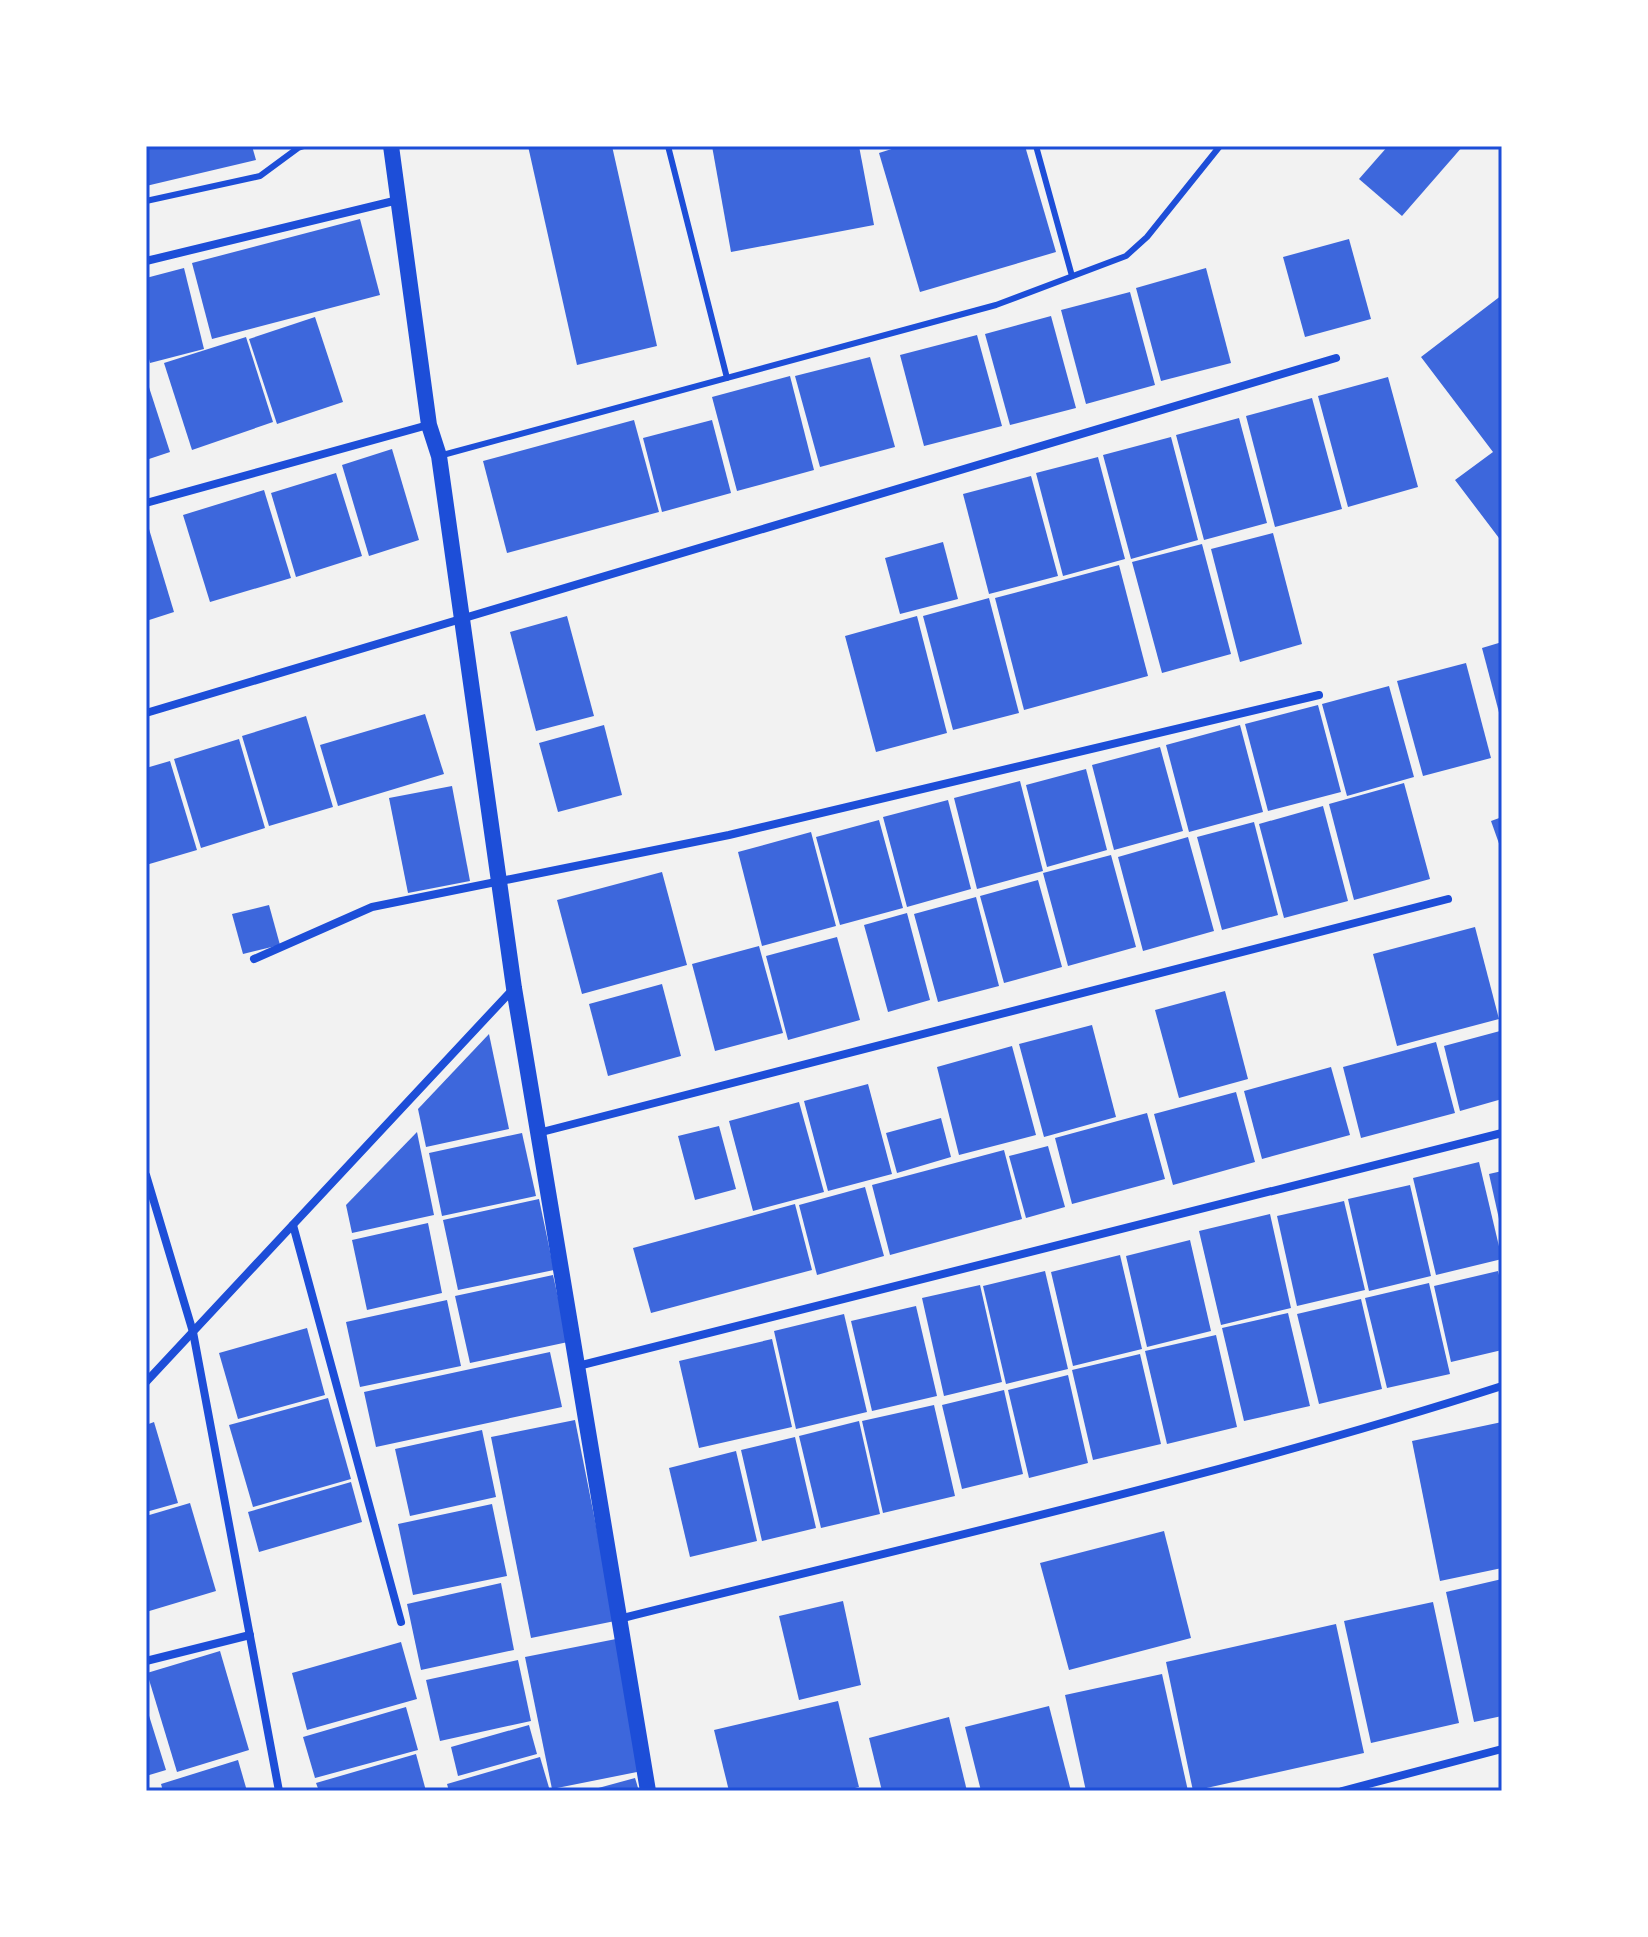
<svg xmlns="http://www.w3.org/2000/svg" width="1648" height="1937" font-family="Manrope,sans-serif">
<rect width="100%" height="100%" fill="#f2f2f2"/>
<!-- building -->
<g fill="#3d67dc">
<path d="M146,146H252L256,160L146,186Z"/>
<path d="M528,146H612L657,346L577,365Z"/>
<path d="M712,146H859L874,225L731,252Z"/>
<path d="M901,146H1025L1056,252L920,292L879,153Z"/>
<path d="M1388,146H1463L1402,216L1359,179Z"/>
<path d="M360,219L380,295L212,339L192,263Z"/>
<path d="M1349,239L1371,319L1305,337L1283,257Z"/>
<path d="M184,268L204,349L150,363L146,347V278Z"/>
<path d="M1206,268L1231,363L1161,381L1136,288Z"/>
<path d="M1130,292L1155,385L1086,404L1061,310Z"/>
<path d="M1502,295V542L1455,480L1493,452L1421,357Z"/>
<path d="M1051,316L1076,408L1010,425L985,334Z"/>
<path d="M315,317L343,402L277,424L249,339Z"/>
<path d="M977,335L1002,426L924,446L900,355Z"/>
<path d="M246,337L273,422L192,450L164,363Z"/>
<path d="M870,357L895,447L820,467L795,376Z"/>
<path d="M790,376L814,470L737,491L712,397Z"/>
<path d="M1388,377L1418,487L1348,507L1318,396Z"/>
<path d="M146,378L170,452L146,460Z"/>
<path d="M1312,398L1342,509L1275,527L1246,416Z"/>
<path d="M1239,418L1267,523L1204,540L1176,435Z"/>
<path d="M634,420L659,512L507,553L483,461Z"/>
<path d="M712,420L731,493L662,512L643,438Z"/>
<path d="M1171,437L1198,540L1131,559L1103,455Z"/>
<path d="M392,449L419,540L369,556L342,465Z"/>
<path d="M1098,457L1125,559L1063,576L1036,473Z"/>
<path d="M336,473L362,556L296,577L271,493Z"/>
<path d="M1031,476L1058,576L989,594L963,494Z"/>
<path d="M264,490L291,578L210,602L183,515Z"/>
<path d="M149,529L174,612L146,621V530Z"/>
<path d="M1273,533L1302,644L1240,662L1211,549Z"/>
<path d="M943,542L958,599L900,614L885,558Z"/>
<path d="M1202,544L1231,654L1162,673L1132,562Z"/>
<path d="M1119,565L1148,676L1024,710L995,598Z"/>
<path d="M989,598L1019,713L953,730L923,616Z"/>
<path d="M567,616L594,716L536,731L510,632Z"/>
<path d="M917,616L947,733L876,752L845,636Z"/>
<path d="M1502,642V720H1501L1482,648Z"/>
<path d="M1466,663L1491,758L1423,776L1397,681Z"/>
<path d="M1389,686L1414,777L1347,796L1322,704Z"/>
<path d="M1318,705L1341,792L1268,811L1245,724Z"/>
<path d="M425,714L444,774L338,806L320,745Z"/>
<path d="M306,716L333,807L269,826L242,736Z"/>
<path d="M604,725L622,795L558,812L539,743Z"/>
<path d="M1240,725L1263,812L1189,832L1166,745Z"/>
<path d="M239,739L265,828L201,848L174,759Z"/>
<path d="M1160,747L1183,831L1114,850L1092,765Z"/>
<path d="M170,761L197,850L146,865V768Z"/>
<path d="M1086,769L1107,850L1047,867L1026,785Z"/>
<path d="M1020,781L1043,871L977,889L954,798Z"/>
<path d="M1404,783L1430,879L1354,900L1329,804Z"/>
<path d="M452,786L470,881L408,893L389,798Z"/>
<path d="M948,800L971,889L907,907L883,817Z"/>
<path d="M1323,806L1348,901L1284,918L1259,824Z"/>
<path d="M1502,817V852L1491,821Z"/>
<path d="M879,820L903,908L840,925L816,837Z"/>
<path d="M1254,822L1278,915L1222,930L1197,837Z"/>
<path d="M811,832L836,926L762,946L738,852Z"/>
<path d="M1188,837L1214,931L1143,951L1118,857Z"/>
<path d="M1111,855L1136,947L1068,966L1043,873Z"/>
<path d="M662,872L687,965L582,994L557,900Z"/>
<path d="M1038,880L1062,967L1004,983L980,896Z"/>
<path d="M976,897L999,986L938,1002L914,914Z"/>
<path d="M269,905L280,945L243,954L232,914Z"/>
<path d="M907,913L930,1000L888,1012L864,925Z"/>
<path d="M1475,927L1499,1019L1397,1046L1373,954Z"/>
<path d="M837,937L860,1020L788,1040L766,956Z"/>
<path d="M759,946L783,1033L715,1051L692,964Z"/>
<path d="M662,984L681,1056L608,1076L589,1004Z"/>
<path d="M1225,991L1248,1079L1179,1098L1155,1010Z"/>
<path d="M1092,1025L1116,1117L1044,1137L1019,1044Z"/>
<path d="M1500,1031L1502,1099L1460,1111L1444,1046Z"/>
<path d="M489,1034L509,1129L426,1147L418,1109Z"/>
<path d="M1436,1042L1455,1113L1361,1138L1343,1067Z"/>
<path d="M1012,1046L1036,1135L959,1155L937,1067Z"/>
<path d="M1331,1067L1350,1135L1262,1159L1244,1091Z"/>
<path d="M868,1084L892,1174L828,1191L804,1101Z"/>
<path d="M1236,1092L1255,1162L1173,1185L1154,1114Z"/>
<path d="M799,1102L824,1192L753,1211L729,1121Z"/>
<path d="M1147,1113L1165,1179L1072,1204L1055,1138Z"/>
<path d="M941,1118L951,1157L897,1173L886,1133Z"/>
<path d="M719,1126L736,1189L695,1200L678,1136Z"/>
<path d="M417,1132L434,1215L352,1233L346,1205Z"/>
<path d="M522,1133L536,1196L442,1216L429,1153Z"/>
<path d="M1048,1146L1065,1207L1026,1218L1009,1156Z"/>
<path d="M1004,1150L1022,1219L890,1255L872,1185Z"/>
<path d="M1479,1162L1502,1259L1436,1275L1413,1178Z"/>
<path d="M1502,1171V1228H1501L1489,1174Z"/>
<path d="M1410,1185L1431,1276L1369,1291L1348,1199Z"/>
<path d="M865,1187L884,1256L817,1275L799,1205Z"/>
<path d="M539,1199L554,1270L458,1290L443,1220Z"/>
<path d="M1344,1201L1365,1290L1297,1306L1277,1216Z"/>
<path d="M795,1204L812,1270L651,1313L633,1248Z"/>
<path d="M1270,1214L1291,1308L1221,1325L1199,1231Z"/>
<path d="M428,1223L442,1293L367,1310L352,1240Z"/>
<path d="M1190,1240L1211,1331L1147,1347L1126,1256Z"/>
<path d="M1120,1255L1142,1349L1073,1366L1051,1272Z"/>
<path d="M1045,1271L1068,1369L1006,1384L983,1286Z"/>
<path d="M1498,1271L1502,1287V1350L1451,1362L1434,1286Z"/>
<path d="M553,1275L568,1342L470,1363L455,1296Z"/>
<path d="M1429,1283L1450,1374L1387,1388L1365,1298Z"/>
<path d="M980,1285L1002,1382L944,1396L922,1298Z"/>
<path d="M1361,1299L1382,1389L1319,1404L1297,1314Z"/>
<path d="M447,1300L461,1366L360,1387L346,1322Z"/>
<path d="M916,1306L937,1396L872,1411L851,1321Z"/>
<path d="M1288,1313L1310,1406L1244,1421L1222,1328Z"/>
<path d="M844,1314L867,1412L796,1429L774,1331Z"/>
<path d="M307,1328L325,1395L238,1419L219,1353Z"/>
<path d="M1216,1335L1237,1427L1167,1444L1145,1351Z"/>
<path d="M772,1339L792,1427L699,1448L679,1361Z"/>
<path d="M550,1352L562,1407L376,1447L364,1392Z"/>
<path d="M1140,1354L1161,1444L1093,1460L1072,1370Z"/>
<path d="M1068,1375L1088,1463L1029,1478L1008,1390Z"/>
<path d="M1004,1390L1023,1474L962,1489L942,1405Z"/>
<path d="M328,1398L351,1479L253,1507L229,1425Z"/>
<path d="M934,1405L955,1496L883,1513L862,1421Z"/>
<path d="M575,1420L615,1621L531,1638L491,1437Z"/>
<path d="M859,1421L880,1514L821,1528L799,1436Z"/>
<path d="M154,1422L178,1503L146,1512V1425Z"/>
<path d="M1502,1422V1568L1440,1581L1412,1441Z"/>
<path d="M482,1430L496,1497L410,1516L395,1449Z"/>
<path d="M795,1437L816,1528L762,1541L741,1450Z"/>
<path d="M736,1451L757,1541L690,1557L669,1468Z"/>
<path d="M351,1482L362,1522L259,1552L248,1512Z"/>
<path d="M190,1503L216,1591L146,1612V1516Z"/>
<path d="M492,1504L507,1576L413,1595L398,1524Z"/>
<path d="M1164,1531L1191,1638L1069,1670L1040,1563Z"/>
<path d="M1502,1579V1716L1474,1722L1446,1592Z"/>
<path d="M501,1583L514,1650L421,1670L407,1604Z"/>
<path d="M843,1601L861,1685L799,1700L779,1616Z"/>
<path d="M1433,1602L1459,1723L1371,1743L1344,1621Z"/>
<path d="M1336,1624L1364,1753L1193,1791L1166,1662Z"/>
<path d="M616,1639L642,1771L552,1789L525,1657Z"/>
<path d="M401,1642L417,1699L307,1730L292,1673Z"/>
<path d="M220,1651L249,1750L177,1772L147,1673Z"/>
<path d="M518,1660L531,1721L440,1741L426,1680Z"/>
<path d="M1162,1674L1188,1791H1086L1065,1695Z"/>
<path d="M838,1701L859,1787L843,1791H729L714,1730Z"/>
<path d="M146,1706L166,1770L146,1776Z"/>
<path d="M1049,1706L1071,1791H981L965,1727Z"/>
<path d="M406,1707L418,1750L315,1778L303,1737Z"/>
<path d="M949,1717L967,1791H882L869,1738Z"/>
<path d="M529,1725L537,1754L458,1776L451,1747Z"/>
<path d="M416,1754L426,1791H319L316,1783Z"/>
<path d="M540,1757L550,1791H449L447,1784Z"/>
<path d="M238,1760L247,1791H163L161,1784Z"/>
<path d="M635,1778L639,1791H591V1790Z"/>
</g>
<g fill="none" stroke-linecap="round" stroke-linejoin="round">
<!-- service -->
<g stroke="#1d4ed8" stroke-width="6">
<path d="M668,146L727,378"/>
<path d="M1036,146L1072,276"/>
<path d="M146,201L260,176L298,148L304,146"/>
<path d="M439,456L996,305L1126,256L1147,237L1220,146"/>
</g>
<!-- minor -->
<g stroke="#1d4ed8" stroke-width="8">
<path d="M146,261L398,200"/>
<path d="M146,503L428,425"/>
<path d="M146,713L1336,358"/>
<path d="M254,959L372,907L729,835L1319,695"/>
<path d="M538,1133L1448,899"/>
<path d="M146,1175L193,1332L279,1791"/>
<path d="M293,1225L401,1622"/>
<path d="M578,1366L1502,1133"/>
<path d="M146,1382L514,988"/>
<path d="M619,1619C914,1545 1212,1479 1502,1386"/>
<path d="M146,1661L250,1635"/>
<path d="M1342,1791L1502,1749"/>
</g>
<!-- secondary -->
<path stroke="#1d4ed8" stroke-width="16" d="M391,146L429,425L439,456L514,988L648,1791"/>
</g>
<!-- border -->
<rect width="1648" height="1937" fill="none" stroke="#ffffff" stroke-width="296"/>
<rect x="148" y="148" width="1352" height="1641" fill="none" stroke="#1d4ed8" stroke-width="3"/>
</svg>
